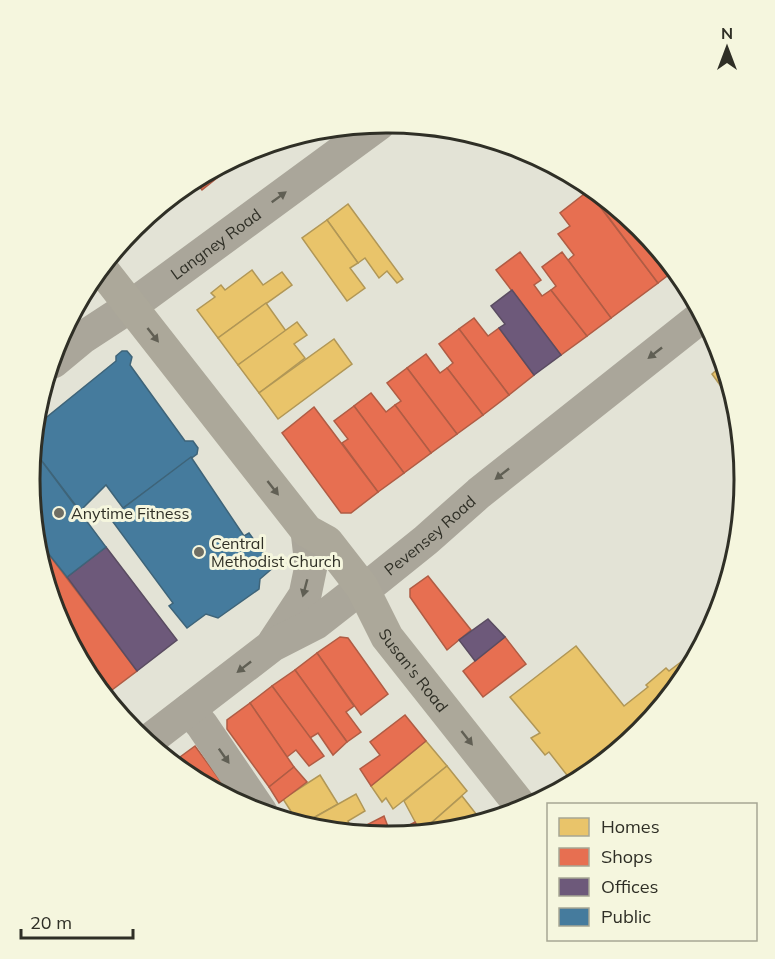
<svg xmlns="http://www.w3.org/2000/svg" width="775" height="959" font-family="Mulish,sans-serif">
<rect width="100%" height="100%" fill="#e3e3d6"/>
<!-- homes -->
<g fill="#e9c46a" stroke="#b19756" stroke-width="1.5">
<path d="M174,201L156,216L128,238L135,226Z"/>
<path d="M348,204L403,279L397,283L387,271L379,278L365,258L358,263L327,220Z"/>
<path d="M327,220L358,263L350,268L365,288L347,301L302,238Z"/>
<path d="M252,270L263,285L282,272L292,285L218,338L197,310L215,297L211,293L221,285L225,290Z"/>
<path d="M266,303L286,331L238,365L218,338Z"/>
<path d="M297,322L307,335L294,344L305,358L259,393L238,365Z"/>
<path d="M334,339L352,364L278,419L259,393Z"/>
<path d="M722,365L728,396L712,374Z"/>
<path d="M576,646L624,706L648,687L646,685L666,668L669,671L694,652L640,733L570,779L549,752L545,755L531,738L540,733L510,697Z"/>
<path d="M426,741L447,766L393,809L386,798L382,802L371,786Z"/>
<path d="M447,766L467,791L430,824L420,831L404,801Z"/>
<path d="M320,775L338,804L308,821L296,819L283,799Z"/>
<path d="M356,794L365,811L348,821L352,829L308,821Z"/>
<path d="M462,796L480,819L431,828L430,824Z"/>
</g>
<!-- shops -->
<g fill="#e76f51" stroke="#b05c44" stroke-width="1.5">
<path d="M220,169L223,173L202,190L198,185Z"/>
<path d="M588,191L658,283L611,318L568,260L574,255L558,234L570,226L560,213Z"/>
<path d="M591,194L641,227L671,273L658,283Z"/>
<path d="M520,252L541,280L534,285L542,296L551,290L587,336L561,355L496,270Z"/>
<path d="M562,252L611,318L587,336L551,290L556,286L542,267Z"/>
<path d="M474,318L488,336L499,328L534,375L509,395L459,329Z"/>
<path d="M459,329L509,395L483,415L447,368L453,363L439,344Z"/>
<path d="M426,354L440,373L447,368L483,415L457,434L407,368Z"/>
<path d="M407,368L457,434L431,453L395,405L401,401L387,383Z"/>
<path d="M371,393L386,412L395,405L431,453L404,473L354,406Z"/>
<path d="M354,406L404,473L378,492L342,443L348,439L334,421Z"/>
<path d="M314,407L378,492L351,513H341L282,433Z"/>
<path d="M44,548L137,671L108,693L57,616Z"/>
<path d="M428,576L471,630L447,650L410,597V589Z"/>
<path d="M340,637L348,638L388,694L361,715L317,653Z"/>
<path d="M505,637L526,664L483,697L463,671Z"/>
<path d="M317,653L354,706L346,712L361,732L347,742L295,670Z"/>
<path d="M295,670L347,742L333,755L318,733L310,738L272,686Z"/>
<path d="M272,686L324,756L309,766L296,750L287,757L250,703Z"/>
<path d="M250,703L294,767L269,787L227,729V720Z"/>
<path d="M405,715L426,741L371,786L360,769L380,755L370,742Z"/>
<path d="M195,746L233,798L176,760Z"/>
<path d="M294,767L307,782L279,803L269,787Z"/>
<path d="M384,816L391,835L387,837L350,830L358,825L359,829Z"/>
<path d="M415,822L420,831L387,837L391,835Z"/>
</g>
<!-- offices -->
<g fill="#6d597a" stroke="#5a4c61" stroke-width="1.5">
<path d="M512,290L561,355L534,375L499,328L505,324L491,306Z"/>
<path d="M106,547L177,640L137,671L67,577Z"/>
<path d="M488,619L505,637L475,661L459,640Z"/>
</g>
<!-- public -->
<g fill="#457b9d" stroke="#3e6479" stroke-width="1.5">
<path d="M122,351H127L132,357L130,365L185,441H193L198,448L197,454L123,508L106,485L80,511L35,452L42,421L116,361V356Z"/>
<path d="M35,452L106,547L67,577L44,548L30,479Z"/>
<path d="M191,457L244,536L249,533L274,567L260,579L259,589L218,618L206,614L187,628L169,606L173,603L110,518Z"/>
</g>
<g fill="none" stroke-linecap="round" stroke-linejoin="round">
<!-- minor -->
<g stroke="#aaa69a" stroke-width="33">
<path d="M53,362L82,338L131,306"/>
<path d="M189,710L202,725L261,812"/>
</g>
<!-- tertiary -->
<g stroke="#aaa69a" stroke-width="33">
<path id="s1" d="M131,306L379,124"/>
<path d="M274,642L305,595L311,566L307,531"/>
<path id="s2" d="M148,741L273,645L316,623L362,587L375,581L426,540L479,493L701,317"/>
</g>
<!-- primary -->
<path stroke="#aca89a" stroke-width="33" id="s3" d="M104,272L307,531L327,542L362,587L387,637L524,810"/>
</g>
<!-- one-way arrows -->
<defs><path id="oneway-solid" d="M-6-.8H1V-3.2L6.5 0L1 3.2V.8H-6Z" transform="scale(1.5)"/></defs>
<g fill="#605f54">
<use href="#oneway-solid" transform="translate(279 197) rotate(-36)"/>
<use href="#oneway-solid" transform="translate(655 353) rotate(142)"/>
<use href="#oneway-solid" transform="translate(502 474) rotate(142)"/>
<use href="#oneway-solid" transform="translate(305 588) rotate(105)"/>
<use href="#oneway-solid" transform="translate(244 667) rotate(142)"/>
<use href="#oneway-solid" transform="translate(224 756) rotate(55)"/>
</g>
<g fill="#615f54">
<use href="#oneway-solid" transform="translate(153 335) rotate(52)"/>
<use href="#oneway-solid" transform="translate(273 488) rotate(52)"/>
<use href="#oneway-solid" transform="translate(467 738) rotate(52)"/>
</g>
<!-- markers -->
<g fill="#6e6e64" stroke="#f5f6de" stroke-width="2">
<circle cx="59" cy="513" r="6"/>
<circle cx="199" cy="552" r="6"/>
</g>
<g text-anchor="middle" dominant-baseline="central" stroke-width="6" stroke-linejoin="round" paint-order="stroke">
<!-- street labels -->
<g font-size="16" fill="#2f2f26" stroke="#f5f6de">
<text stroke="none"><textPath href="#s1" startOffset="105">Langney Road</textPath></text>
<text stroke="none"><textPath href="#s2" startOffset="350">Pevensey Road</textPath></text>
<text stroke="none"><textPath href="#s3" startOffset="507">Susan's Road</textPath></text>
</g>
<!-- poi labels -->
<g font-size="16" fill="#2f2f26" stroke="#f5f6de" text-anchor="start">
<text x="71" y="513">Anytime Fitness</text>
<text x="211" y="543">Central<tspan x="211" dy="18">Methodist Church</tspan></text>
</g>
</g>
<!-- crop -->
<path d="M0 0H775V959H0ZM386 133H388A346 346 0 0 1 734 479V480A346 346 0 0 1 388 826H386A346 346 0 0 1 40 480V479A346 346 0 0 1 386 133Z" fill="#f5f6de" fill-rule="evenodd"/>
<path fill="none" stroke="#2f2f26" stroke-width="3" d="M386 133H388A346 346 0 0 1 734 479V480A346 346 0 0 1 388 826H386A346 346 0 0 1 40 480V479A346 346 0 0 1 386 133Z"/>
<!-- legend -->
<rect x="547" y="803" width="210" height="138" fill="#f5f6de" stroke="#a6a694" stroke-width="1.5"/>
<rect x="559" y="818" width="30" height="18" fill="#e9c46a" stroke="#a6a694" stroke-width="1.5"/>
<text x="601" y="833" font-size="18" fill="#2f2f26">Homes</text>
<rect x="559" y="848" width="30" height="18" fill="#e76f51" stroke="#a6a694" stroke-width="1.5"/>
<text x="601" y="863" font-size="18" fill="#2f2f26">Shops</text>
<rect x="559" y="878" width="30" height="18" fill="#6d597a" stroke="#a6a694" stroke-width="1.5"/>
<text x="601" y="893" font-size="18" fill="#2f2f26">Offices</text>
<rect x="559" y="908" width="30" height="18" fill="#457b9d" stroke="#a6a694" stroke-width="1.5"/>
<text x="601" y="923" font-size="18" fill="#2f2f26">Public</text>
<!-- north arrow -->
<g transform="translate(727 48)" stroke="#f5f6de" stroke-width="4.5" paint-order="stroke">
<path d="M0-4.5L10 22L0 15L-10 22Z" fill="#2f2f26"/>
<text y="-9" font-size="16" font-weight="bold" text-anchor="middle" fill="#2f2f26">N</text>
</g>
<!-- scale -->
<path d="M21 929v9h112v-9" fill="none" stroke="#2f2f26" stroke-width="3"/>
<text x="30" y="929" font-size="18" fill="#2f2f26" stroke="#f5f6de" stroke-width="4.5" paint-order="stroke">20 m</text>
</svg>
